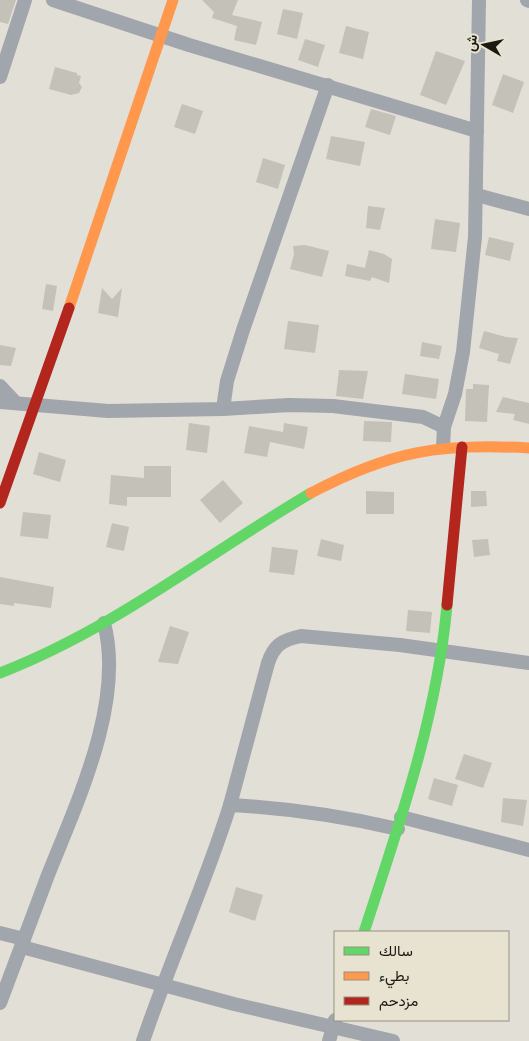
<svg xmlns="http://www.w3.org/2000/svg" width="529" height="1041" font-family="'Roboto Condensed',Vazirmatn,sans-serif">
<rect width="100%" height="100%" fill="#e2dfd6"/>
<!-- building -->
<g fill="#c4c1b9">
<path d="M0,0H16L8,24L0,22Z"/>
<path d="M202,0H238L232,15L262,22L256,45L234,40L237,26L212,18L214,12Z"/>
<path d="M283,9L303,13L297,39L277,34Z"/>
<path d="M346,26L369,32L363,59L339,53Z"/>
<path d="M305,39L325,45L318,67L298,60Z"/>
<path d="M436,51L465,61L446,105L420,95Z"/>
<path d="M55,67L77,73V75L81,76L79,83L82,87L79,93L71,95L49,89Z"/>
<path d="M503,74L524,82L513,113L492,105Z"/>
<path d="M182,104L203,111L195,134L174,127Z"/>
<path d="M371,109L396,116L390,135L365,127Z"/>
<path d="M331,136L365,142L360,166L326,159Z"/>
<path d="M263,158L285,165L278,189L256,182Z"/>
<path d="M368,206L385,208L380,230L366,228Z"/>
<path d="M435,219L460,223L456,252L431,249Z"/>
<path d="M489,237L514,243L510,261L485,255Z"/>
<path d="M305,245L329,251L322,277L290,269L294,254L293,246Z"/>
<path d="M369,250L384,254L392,259L389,283L372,277L370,281L345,276L347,264L365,268Z"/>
<path d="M46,284L57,286L53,311L42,309Z"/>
<path d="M102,288L112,299L122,288L118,317L98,313Z"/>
<path d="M288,321L319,325L315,353L284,349Z"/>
<path d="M484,331L506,337L518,338L510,364L497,361L499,354L479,348Z"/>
<path d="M422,342L442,346L439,359L420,356Z"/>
<path d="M0,345L16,348L11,366L0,365Z"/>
<path d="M339,370L368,371L363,399L336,396Z"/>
<path d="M405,374L439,379L436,399L402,394Z"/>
<path d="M473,384L489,385L487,422L465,421L466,389H473Z"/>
<path d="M503,397L529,403V424L513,420L515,414L496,412Z"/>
<path d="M364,421L392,422L391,442L363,441Z"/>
<path d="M189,423L210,426L207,453L186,450Z"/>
<path d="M284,423L308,427L304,449L270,442L267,457L244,453L249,426L283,432Z"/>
<path d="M39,452L66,460L60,482L33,474Z"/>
<path d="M144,466H171V497H127V506L109,504L111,475L144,478Z"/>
<path d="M223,480L243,503L220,523L200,500Z"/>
<path d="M366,491L394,492V514H366Z"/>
<path d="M471,491H486L487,506L471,507Z"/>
<path d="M23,512L51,515L48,539L20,536Z"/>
<path d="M112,523L129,527L124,551L106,547Z"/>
<path d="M321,539L344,545L341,561L317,556Z"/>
<path d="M488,539L490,555L474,557L472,540Z"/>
<path d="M272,547L298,550L294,575L269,572Z"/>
<path d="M0,577L54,587L51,608L14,603V606L0,604Z"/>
<path d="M408,610L432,612L430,633L406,631Z"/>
<path d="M170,626L189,632L178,664L158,662Z"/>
<path d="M464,754L492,763L483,788L455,779Z"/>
<path d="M434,778L458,785L452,806L428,799Z"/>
<path d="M503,798L527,800L523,826L501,822Z"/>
<path d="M236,887L263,895L255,921L229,912Z"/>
</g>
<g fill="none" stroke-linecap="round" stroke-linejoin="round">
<!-- street -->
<g stroke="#a1a5ac" stroke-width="14">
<path d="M53,0L189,45L477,131"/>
<path d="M527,0L529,1"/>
<path d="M0,77L25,0"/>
<path d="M477,195L529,209"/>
<path d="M0,386L15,402"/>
<path d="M0,402L108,411L223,409L289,405L333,406L423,417L444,427"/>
<path d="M223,409L227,381L243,330L328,85"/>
<path d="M443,447L444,427L455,394L463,352L475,237L479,0"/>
<path d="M230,805L268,663C274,645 282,640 301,636L400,645L529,663"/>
<path d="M401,817L529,850"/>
<path d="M0,933L24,939"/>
<path d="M22,947L234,1004L393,1041"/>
<path d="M0,1003C16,960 32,917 48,875C77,802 125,702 104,623"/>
<path d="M143,1041C170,961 205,885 230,805C287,808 342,816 398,829"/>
<path d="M329,1041L335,1020"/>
</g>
<!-- fast -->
<g stroke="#63d668" stroke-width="11">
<path d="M0,673C114,629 207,554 311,493"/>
<path d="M364,932C399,825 437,717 447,605"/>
</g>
<!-- slow -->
<g stroke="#ff974d" stroke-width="11">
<path d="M69,308L173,0"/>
<path d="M311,493C391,451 439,443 529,448"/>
</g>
<!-- jam -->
<g stroke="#b3261e" stroke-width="11">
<path d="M0,503L69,308"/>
<path d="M447,605L462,447"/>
</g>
</g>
<!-- legend -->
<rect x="334" y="931" width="175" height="90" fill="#e8e2d0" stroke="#969284"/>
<rect x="344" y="947" width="25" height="8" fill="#63d668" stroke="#969284"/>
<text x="379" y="956" font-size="15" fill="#1b1912">سالك</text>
<rect x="344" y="972" width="25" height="8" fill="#ff974d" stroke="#969284"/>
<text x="379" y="981" font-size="15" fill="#1b1912">بطيء</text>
<rect x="344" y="997" width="25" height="8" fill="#b3261e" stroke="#969284"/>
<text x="379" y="1006" font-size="15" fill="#1b1912">مزدحم</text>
<!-- north arrow -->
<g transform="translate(484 45) rotate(279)" stroke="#e8e2d0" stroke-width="4" paint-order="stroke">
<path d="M0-4L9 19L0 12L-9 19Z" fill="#1b1912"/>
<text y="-8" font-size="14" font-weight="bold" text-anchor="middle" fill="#1b1912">ش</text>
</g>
</svg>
